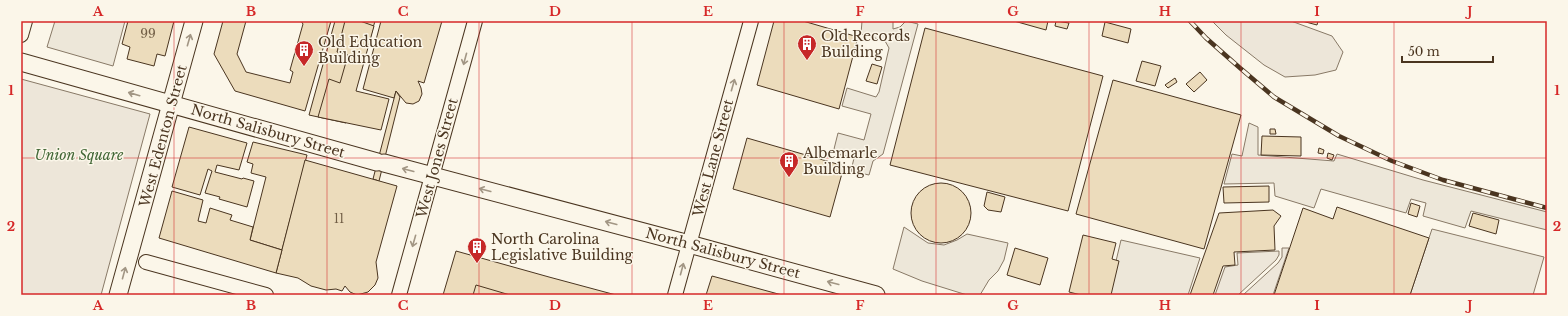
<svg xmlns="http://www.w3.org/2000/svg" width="1568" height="316" font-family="'Libre Baskerville',serif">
<rect width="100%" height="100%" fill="#fbf6e9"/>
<!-- green -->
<g fill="#ede6d9" stroke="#887966">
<path d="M1212,21H1291L1332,36L1343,52L1336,70L1315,75L1285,77L1264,65L1226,35Z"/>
<path d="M21,79L150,114L101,295H21Z"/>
<path d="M1282,248H1289L1273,295H1243L1278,263L1282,257Z"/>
<path d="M1279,251V255L1276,260L1238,295H1215L1225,267L1238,265L1237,253Z"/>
</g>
<!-- parking -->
<g fill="#ede7d9" stroke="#887966">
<path d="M55,21H125L113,66L47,47Z"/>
<path d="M862,21H893V29L900,27L906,21L918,24L883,154L873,161L869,175L851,171L854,158L833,153L838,133L864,140L871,114L842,106L847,88L876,97L879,92L889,48L885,41L861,34Z"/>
<path d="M1249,123L1258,127V155L1334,161L1337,154L1423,180L1547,212V230L1471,211L1465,228L1423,216L1426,203L1411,199L1406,213L1321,189L1314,208L1275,196L1274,183L1224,184L1232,154L1242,156Z"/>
<path d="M904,227L928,243L944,245L957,240L967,234L1008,243L1004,260L998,271L989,280L980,295H967L922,281L893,269Z"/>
<path d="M1432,229L1544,257L1533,295H1410Z"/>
<path d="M1121,240L1200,258L1188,295H1108Z"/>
</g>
<!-- building -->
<g fill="#ecdcbc" stroke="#4a3520">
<path d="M128,21H174L165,56L157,54L154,66L127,59L130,47L122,44Z"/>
<path d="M223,21H246L237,54L246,72L290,83L293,72L290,70L303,24L301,21H331L305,111L235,91L214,54Z"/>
<path d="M335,21H375L346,123L309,115Z"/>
<path d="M345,21H360L374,26L356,91L389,99L381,130L318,117L329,79L340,83L348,55L337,52Z"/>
<path d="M381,21H442L424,83L418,81L421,88L422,94L419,101L413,104L406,103L396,91L394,98L363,89Z"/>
<path d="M774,21H803L858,37L839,109L757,85Z"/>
<path d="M1014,21H1048L1046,30Z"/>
<path d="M1056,21L1069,23L1067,29L1055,26Z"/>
<path d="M1302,21H1318L1317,25Z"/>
<path d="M1105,22L1131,29L1128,43L1102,36Z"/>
<path d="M925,28L1103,76L1068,211L890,165Z"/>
<path d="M1142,61L1161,66L1155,86L1136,81Z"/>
<path d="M872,64L882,67L877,84L866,81Z"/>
<path d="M1200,72L1207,80L1194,92L1186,84Z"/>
<path d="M1175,78L1177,82L1168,88L1165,85Z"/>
<path d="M1113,80L1241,115L1204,249L1076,214Z"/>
<path d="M396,91L400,97L379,181L373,179Z"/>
<path d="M189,127L247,143L239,170L217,165L215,172L242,179L243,178L254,181L247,207L219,199L220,197L205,193L212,171L208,169L200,195L172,187Z"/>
<path d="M1270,129H1275L1276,134H1270Z"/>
<path d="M1262,136L1301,137V156L1261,155Z"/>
<path d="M747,138L844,166L830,217L733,189Z"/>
<path d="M253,142L307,155L282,250L250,240L266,177L251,173L253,164L247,162Z"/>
<path d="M1319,148L1324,150L1323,154L1318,153Z"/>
<path d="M1328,153L1334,155L1332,160L1327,158Z"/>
<path d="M305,160L397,186L376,262L378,278L375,285L368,292L357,295L350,292L345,286L342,291L336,289L326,290L311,286L298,278L276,273Z"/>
<circle cx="941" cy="213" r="30"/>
<path d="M1269,186V202L1224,203L1223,187Z"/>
<path d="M172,191L203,200L198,221L206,223L210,208L232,215L230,220L253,227L250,240L282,250L276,273L159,238Z"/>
<path d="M987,192L1005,197L1001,212L988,210L984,206Z"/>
<path d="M1411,203L1420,206L1417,217L1408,214Z"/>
<path d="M1337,207L1429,238L1410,295H1274L1303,208L1333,219Z"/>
<path d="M1273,210L1281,216L1274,226L1275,250L1234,252L1235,265L1223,266L1213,295H1190L1219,213Z"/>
<path d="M1473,213L1499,220L1496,234L1469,226Z"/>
<path d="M1083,235L1116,243L1112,259L1119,261L1111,295H1081L1069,292Z"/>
<path d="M1015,248L1048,258L1040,285L1007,275Z"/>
<path d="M456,251L549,277L616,295H443Z"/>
<path d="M712,276L782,295H706Z"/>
<path d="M476,285L510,295H473Z"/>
</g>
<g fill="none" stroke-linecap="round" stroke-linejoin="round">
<defs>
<g id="minor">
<path d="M21,35L25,21"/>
<path d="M146,262L266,295"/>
<path d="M399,295L475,21"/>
<path d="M675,295L751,21"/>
</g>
<g id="major">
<path d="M21,62L377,162"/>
<path d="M384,163L689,244L876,295"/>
<path d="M118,295L194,21"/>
</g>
</defs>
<!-- minor casing -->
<use href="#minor" stroke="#4a3520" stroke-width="16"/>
<!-- major casing -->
<use href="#major" stroke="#4a3520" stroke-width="19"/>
<!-- minor -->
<use href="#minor" stroke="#fbf6e9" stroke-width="14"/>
<!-- major -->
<use href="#major" stroke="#fbf6e9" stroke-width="17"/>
<defs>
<path id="rail" d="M1190,21L1206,38L1240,68L1274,97L1339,136L1392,161L1443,180L1547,208"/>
</defs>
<!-- rail casing -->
<use href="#rail" stroke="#4a3520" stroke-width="4.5"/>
<!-- rail -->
<use href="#rail" stroke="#fbf6e9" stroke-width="3" stroke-dasharray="9" stroke-linecap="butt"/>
</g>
<!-- one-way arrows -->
<defs><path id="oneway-shaft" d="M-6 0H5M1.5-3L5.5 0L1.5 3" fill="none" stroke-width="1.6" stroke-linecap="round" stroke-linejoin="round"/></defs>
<g stroke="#a29684">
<use href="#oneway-shaft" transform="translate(189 40) rotate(-74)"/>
<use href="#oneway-shaft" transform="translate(465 59) rotate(105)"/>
<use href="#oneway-shaft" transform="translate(733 85) rotate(-74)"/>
<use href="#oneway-shaft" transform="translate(134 94) rotate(-164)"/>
<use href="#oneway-shaft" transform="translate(408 170) rotate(-165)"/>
<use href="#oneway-shaft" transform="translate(485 190) rotate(-165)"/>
<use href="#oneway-shaft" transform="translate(611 223) rotate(-165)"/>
<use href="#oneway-shaft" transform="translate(414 241) rotate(106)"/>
<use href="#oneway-shaft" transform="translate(682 269) rotate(-75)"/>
<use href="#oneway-shaft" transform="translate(124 273) rotate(-75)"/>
<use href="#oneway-shaft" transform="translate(833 283) rotate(-165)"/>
</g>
<!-- grid -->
<path fill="none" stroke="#d62828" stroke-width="1" stroke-opacity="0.55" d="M174,21V295M327,21V295M479,21V295M632,21V295M784,21V295M936,21V295M1089,21V295M1241,21V295M1394,21V295M21,158H1547"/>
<!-- icons -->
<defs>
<symbol id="building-pin" viewBox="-11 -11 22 30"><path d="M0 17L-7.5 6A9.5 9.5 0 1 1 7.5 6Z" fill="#c62828" stroke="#fbf6e9"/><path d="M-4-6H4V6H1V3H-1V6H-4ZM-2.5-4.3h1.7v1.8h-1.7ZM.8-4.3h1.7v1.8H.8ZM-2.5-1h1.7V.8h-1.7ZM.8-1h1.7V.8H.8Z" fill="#fff"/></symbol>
</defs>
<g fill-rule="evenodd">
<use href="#building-pin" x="796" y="33" width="22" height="30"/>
<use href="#building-pin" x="293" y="39" width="22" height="30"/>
<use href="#building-pin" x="778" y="150" width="22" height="30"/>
<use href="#building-pin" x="466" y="236" width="22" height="30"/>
</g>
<g text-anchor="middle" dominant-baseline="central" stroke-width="3" stroke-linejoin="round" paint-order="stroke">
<!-- number labels -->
<g font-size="12" fill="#725f47">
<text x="148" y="33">99</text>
<text x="339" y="218">11</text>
</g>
<!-- poi labels -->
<g font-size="14" fill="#4a3520" stroke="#fbf6e9" text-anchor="start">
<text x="821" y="36">Old Records<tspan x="821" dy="16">Building</tspan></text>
<text x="318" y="42">Old Education<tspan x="318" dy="16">Building</tspan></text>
<text x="803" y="153">Albemarle<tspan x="803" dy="16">Building</tspan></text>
<text x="491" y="239">North Carolina<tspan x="491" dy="16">Legislative Building</tspan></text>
</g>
<!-- street labels -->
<g font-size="14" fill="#4a3520" stroke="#fbf6e9">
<text transform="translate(268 131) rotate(16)">North Salisbury Street</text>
<text transform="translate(163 136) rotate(-75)">West Edenton Street</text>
<text transform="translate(437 158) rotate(-75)">West Jones Street</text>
<text transform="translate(713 158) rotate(-75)">West Lane Street</text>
<text transform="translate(723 253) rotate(15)">North Salisbury Street</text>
</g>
<!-- park labels -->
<g font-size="14" font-style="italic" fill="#436837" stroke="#fbf6e9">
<text x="79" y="155">Union Square</text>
</g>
</g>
<!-- border -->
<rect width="1568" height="316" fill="none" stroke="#fbf6e9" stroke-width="44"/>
<!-- scale -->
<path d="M1402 56v6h91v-6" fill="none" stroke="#4a3520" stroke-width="2"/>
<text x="1408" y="56" font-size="12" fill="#4a3520" stroke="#fbf6e9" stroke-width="3" paint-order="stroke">50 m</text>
<rect x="22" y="22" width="1524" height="272" fill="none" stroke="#d62828" stroke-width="1.5"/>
<g font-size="13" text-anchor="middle" font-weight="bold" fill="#d62828">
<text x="98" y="16">A</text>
<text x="251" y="16">B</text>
<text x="403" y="16">C</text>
<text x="555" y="16">D</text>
<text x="708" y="16">E</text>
<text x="860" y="16">F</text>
<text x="1013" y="16">G</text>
<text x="1165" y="16">H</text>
<text x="1317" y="16">I</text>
<text x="1470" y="16">J</text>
<text x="11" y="95">1</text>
<text x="1557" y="95">1</text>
<text x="11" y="231">2</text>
<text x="1557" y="231">2</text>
<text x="98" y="310">A</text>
<text x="251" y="310">B</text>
<text x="403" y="310">C</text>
<text x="555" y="310">D</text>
<text x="708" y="310">E</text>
<text x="860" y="310">F</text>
<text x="1013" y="310">G</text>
<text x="1165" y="310">H</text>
<text x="1317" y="310">I</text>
<text x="1470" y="310">J</text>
</g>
</svg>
